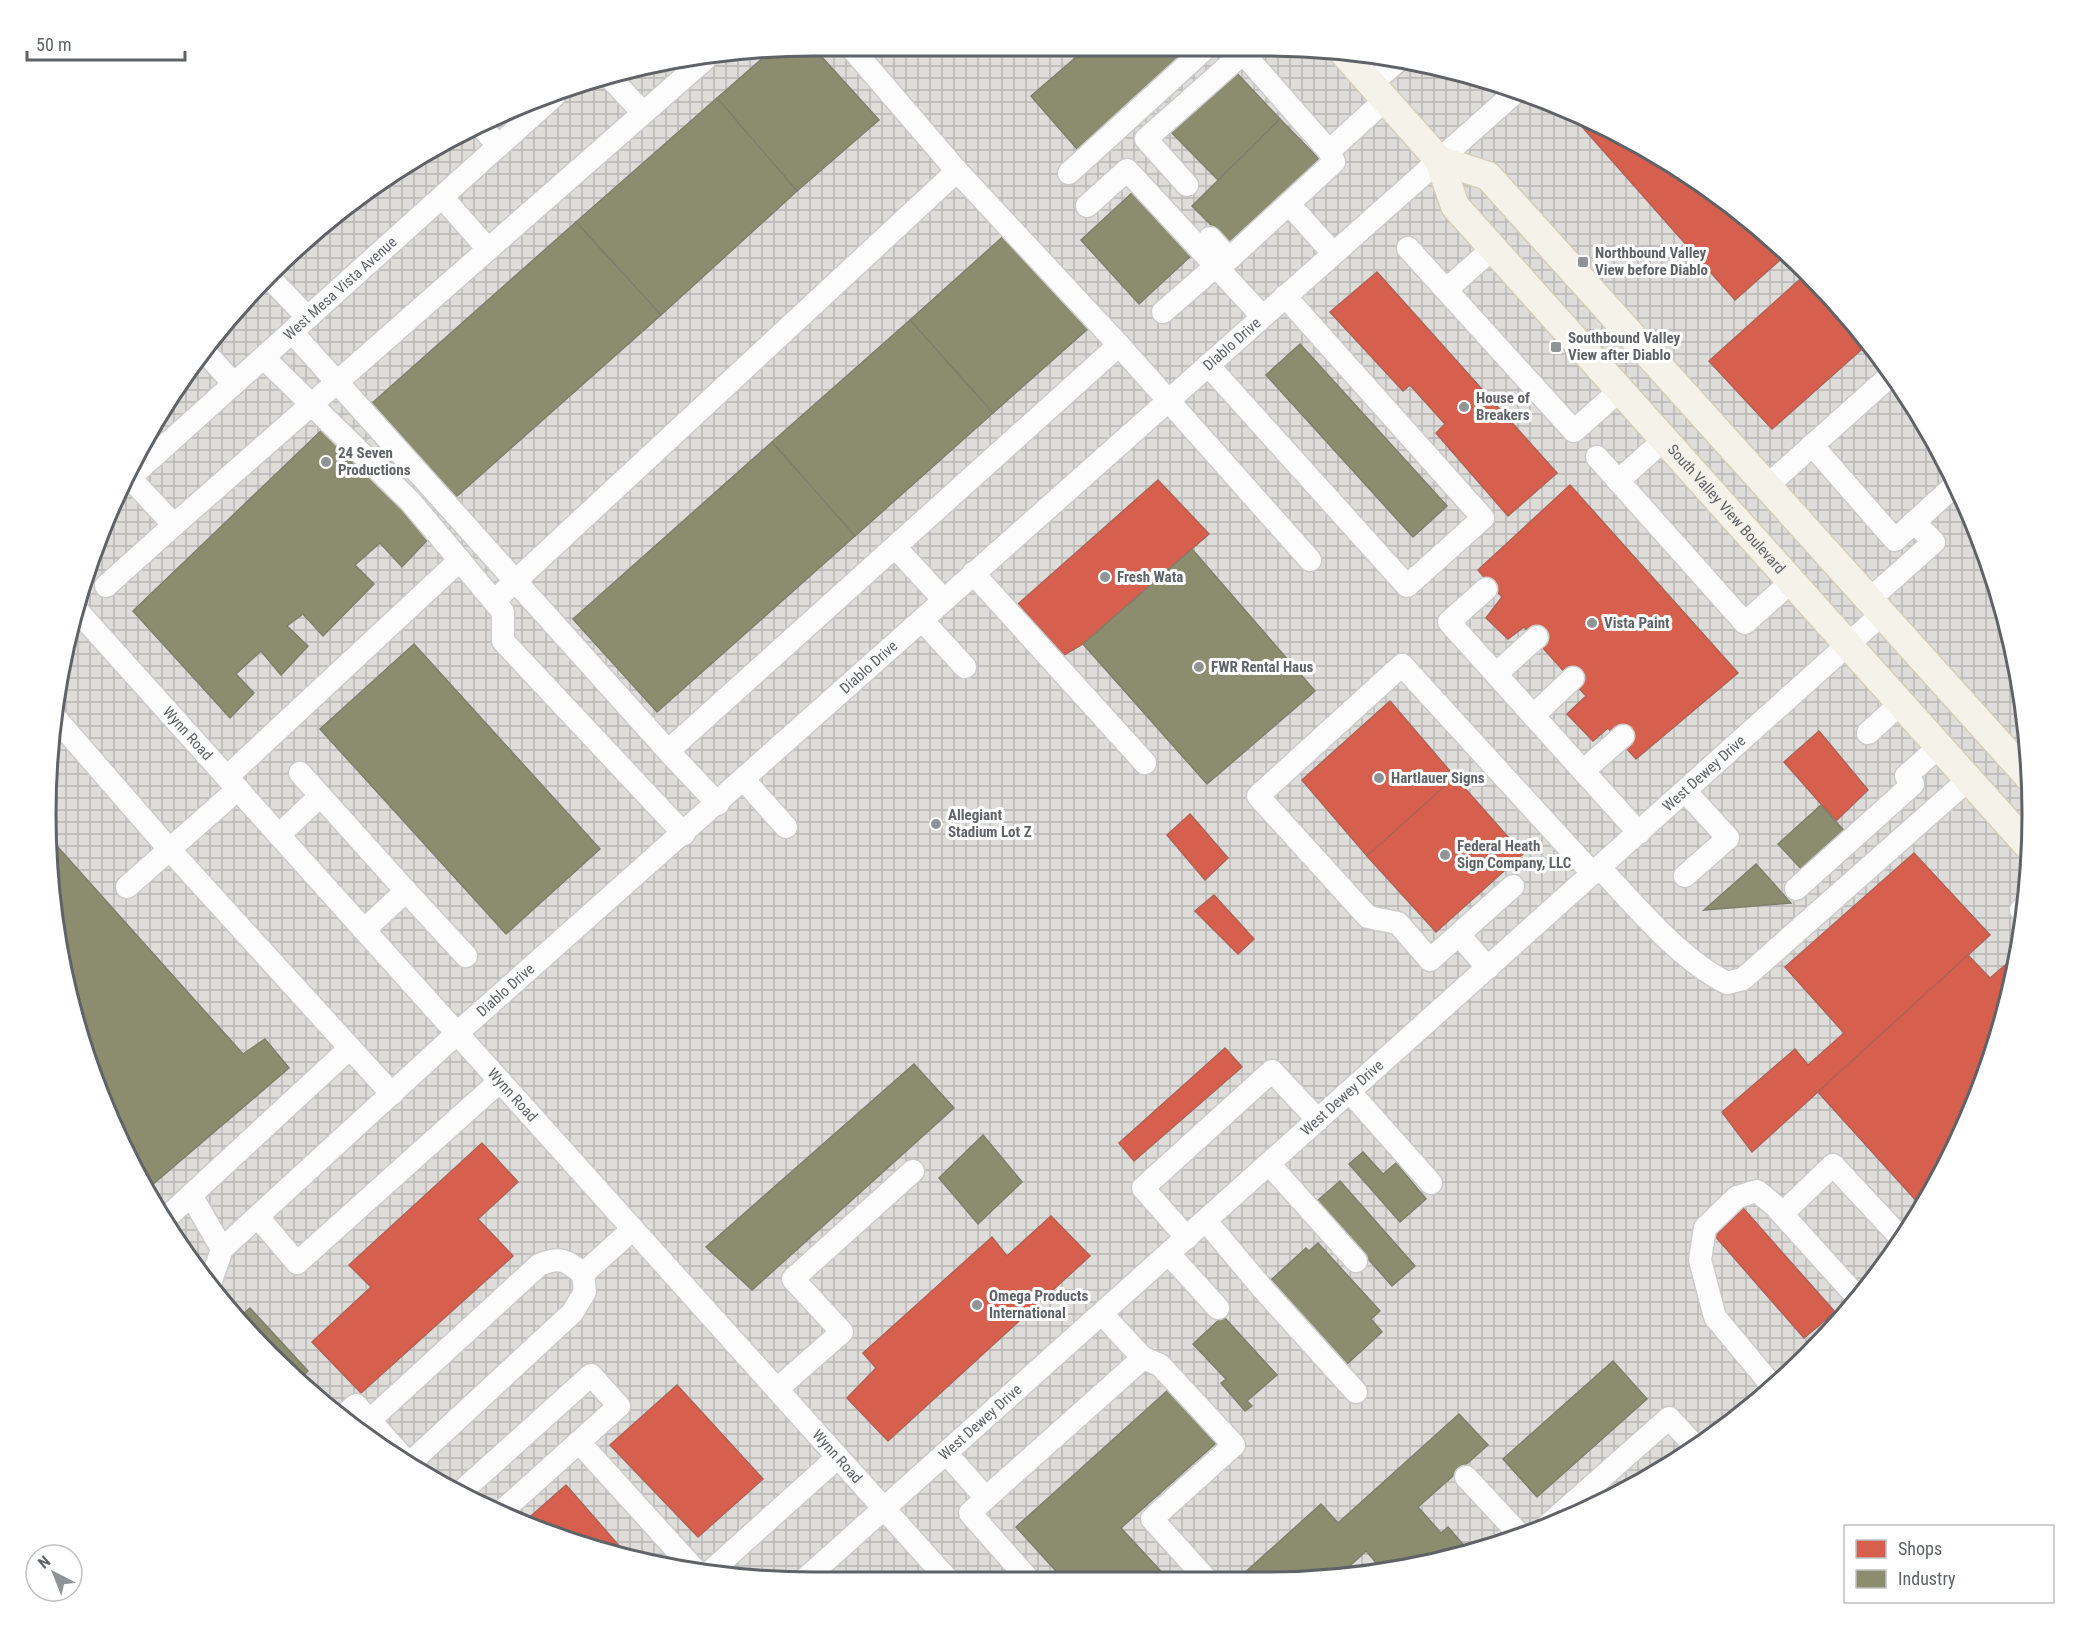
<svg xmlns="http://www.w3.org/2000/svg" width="2078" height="1627" font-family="'Roboto Condensed',sans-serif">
<defs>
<pattern id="industrial-grid" width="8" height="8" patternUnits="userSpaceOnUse" patternTransform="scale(1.5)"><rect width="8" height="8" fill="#dfddda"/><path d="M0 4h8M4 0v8" fill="none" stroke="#b8b7b5"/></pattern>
</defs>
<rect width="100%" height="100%" fill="#efeeea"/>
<!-- industrial -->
<path fill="url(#industrial-grid)" d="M814,45L1314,47L1512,86L1648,148L1771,235L1843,307L1930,429L1992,566L2026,713L2031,863L2007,1012L1954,1153L1874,1281L1771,1391L1649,1479L1511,1541L1315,1580L813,1582L664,1567L520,1524L386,1452L236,1320L148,1198L71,1013L45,814L71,615L148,430L270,270L429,148L614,71Z"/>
<!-- shops -->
<g fill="#d6604d" stroke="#b26155" stroke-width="1.5">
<path d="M1569,112L1648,148L1771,235L1788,253L1735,300Z"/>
<path d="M1377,272L1557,473L1508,516L1436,433L1445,424L1410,385L1403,391L1330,312Z"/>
<path d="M1808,272L1843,307L1869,343L1772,429L1709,361Z"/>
<path d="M1158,480L1209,534L1083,644L1064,655L1018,604Z"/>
<path d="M1570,485L1738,673L1636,759L1608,728L1593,741L1567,714L1586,696L1524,627L1508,639L1486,618L1502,597L1478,570Z"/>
<path d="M1390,701L1455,777L1367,856L1302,780Z"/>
<path d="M1819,731L1868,790L1836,821L1784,762Z"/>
<path d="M1455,777L1523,854L1436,932L1367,856Z"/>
<path d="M1190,814L1228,858L1205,880L1167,835Z"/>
<path d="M1914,853L1990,935L1752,1152L1722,1112L1795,1049L1808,1065L1844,1033L1785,967Z"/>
<path d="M1214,895L1254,939L1238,954L1195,911Z"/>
<path d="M1968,955L1990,978L2016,956L2007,1012L1954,1153L1921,1206L1818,1092Z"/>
<path d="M1225,1048L1242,1067L1134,1161L1119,1143Z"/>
<path d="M482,1143L518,1182L478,1219L513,1256L361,1393L312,1342L371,1287L349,1265Z"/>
<path d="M1743,1208L1835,1312L1804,1338L1715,1236Z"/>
<path d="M1051,1216L1090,1256L888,1441L847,1398L876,1368L863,1353L992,1237L1007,1256Z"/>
<path d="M677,1385L763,1479L698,1537L610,1445Z"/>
<path d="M566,1485L628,1556L522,1524Z"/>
</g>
<!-- industry -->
<g fill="#8c8c6e" stroke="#7e806c" stroke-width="1.5">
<path d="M811,45L879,120L797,191L717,98L771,51Z"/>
<path d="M1089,46H1167L1179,60L1077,149L1031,96Z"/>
<path d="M1232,68L1280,119L1218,180L1168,129Z"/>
<path d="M717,98L797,191L661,315L576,222Z"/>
<path d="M1280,119L1319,159L1231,245L1192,206Z"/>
<path d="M1134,191L1193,254L1139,304L1081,240Z"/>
<path d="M576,222L661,315L456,497L371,404Z"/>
<path d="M1007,233L1090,327L993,413L910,320Z"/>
<path d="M910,320L993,413L855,536L772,442Z"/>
<path d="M1300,344L1447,506L1413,537L1266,375Z"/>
<path d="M326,426L431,536L402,567L380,543L355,565L374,584L323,636L303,614L287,626L308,646L281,675L261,651L236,674L254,693L230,718L133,611Z"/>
<path d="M772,442L855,536L657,712L573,619Z"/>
<path d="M1192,549L1315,691L1207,784L1083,644Z"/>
<path d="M414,644L600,849L506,934L320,729Z"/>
<path d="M1821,805L1848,835L1804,872L1778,844Z"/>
<path d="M48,836L243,1054L265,1039L289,1068L145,1191L71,1013Z"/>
<path d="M1756,864L1791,903L1704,910Z"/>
<path d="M914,1064L954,1108L752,1290L706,1247Z"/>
<path d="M983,1135L1022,1182L978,1224L939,1178Z"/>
<path d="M1363,1152L1383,1174L1396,1163L1426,1199L1400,1222L1349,1164Z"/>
<path d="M1340,1181L1415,1266L1392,1286L1317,1201Z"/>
<path d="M1318,1243L1380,1311L1371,1319L1382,1332L1346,1365L1271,1280L1306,1248L1309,1251Z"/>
<path d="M250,1308L308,1371L301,1377L236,1320Z"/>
<path d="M1223,1316L1277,1375L1247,1401L1252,1406L1245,1411L1221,1383L1226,1379L1193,1344Z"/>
<path d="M1613,1361L1647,1399L1537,1497L1503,1459Z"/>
<path d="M1168,1390L1216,1443L1121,1528L1170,1581H1065L1016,1527Z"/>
<path d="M1459,1414L1488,1445L1418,1507L1441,1533L1448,1527L1468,1550L1380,1567L1366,1551L1339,1576L1315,1580H1289L1282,1572L1272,1580L1246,1581L1241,1576L1321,1504L1338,1523Z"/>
</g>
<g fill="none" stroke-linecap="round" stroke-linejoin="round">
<defs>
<g id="minor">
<path d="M1243,53L1329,151L1385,100"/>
<path d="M607,74L643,113"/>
<path d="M1371,84L1395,63"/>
<path d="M481,127L499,146"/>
<path d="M1069,173L1208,46"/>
<path d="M1187,185L1146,139L1251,46"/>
<path d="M442,197L488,249"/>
<path d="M1289,204L1333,253"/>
<path d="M1087,206L1127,170L1262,316"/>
<path d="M1210,238L1229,259L1334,162L1329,151"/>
<path d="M1408,248L1574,431L1620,390"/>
<path d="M267,275L308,318"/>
<path d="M1446,290L1493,248"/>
<path d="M1163,312L1216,266"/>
<path d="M292,332L668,751"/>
<path d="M1119,345L1310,560"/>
<path d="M206,353L234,384"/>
<path d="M264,358L410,501L503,612V641L684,834"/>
<path d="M1208,365L1407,586L1483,518L1285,296"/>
<path d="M1812,445L1895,540L1955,485"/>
<path d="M1597,457L1745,623L1792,581"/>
<path id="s1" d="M126,481L554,96"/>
<path d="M1618,481L1664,440"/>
<path d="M1767,486L1891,375"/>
<path d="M174,525L704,60"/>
<path d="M895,547L944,600"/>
<path d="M973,573L1145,763"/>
<path d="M106,586L174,525L130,478"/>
<path d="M1486,589L1449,622L1639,833"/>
<path d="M1870,599L1934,542L1914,522"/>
<path d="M494,601L957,171L849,45"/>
<path id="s2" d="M74,607L950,1582"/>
<path d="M922,620L965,667"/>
<path d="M1496,674L1537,637"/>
<path d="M1533,716L1573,678"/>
<path d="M57,720L170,850L392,1094"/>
<path d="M1868,733L1901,703"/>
<path d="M1583,771L1623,736"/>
<path d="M300,773L406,891L364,930"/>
<path d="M1906,776L1940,746"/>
<path d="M227,777L460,560"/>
<path d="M744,780L786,827"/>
<path d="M718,804L668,751L1119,345L957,171"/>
<path d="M279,835L320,796"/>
<path d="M1600,868C1637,907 1679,959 1727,983L1743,979L1969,779"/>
<path d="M1685,876L1728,838L1686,792"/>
<path d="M1513,886L1430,960L1398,923L1368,917L1258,796L1402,665L1593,874"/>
<path d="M127,887L238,789"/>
<path d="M1796,889L1913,784"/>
<path d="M406,891L466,956"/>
<path d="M2021,910L2024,907"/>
<path d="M1459,935L1488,968"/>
<path d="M1350,1092L1431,1183"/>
<path d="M1269,1164L1356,1261"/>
<path d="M191,1195L222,1249L210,1284"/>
<path d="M1782,1214L1833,1165L1901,1238"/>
<path d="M258,1217L297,1263L500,1081"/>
<path d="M164,1220L350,1048"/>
<path d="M1206,1221L1263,1289L1356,1392"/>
<path d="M1187,1238L1143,1188L1272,1071L1318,1120"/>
<path id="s3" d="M222,1249L464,1027L1519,89"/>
<path d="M1169,1254L1218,1308"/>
<path d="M583,1274L633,1229"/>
<path d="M1143,1358L1160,1365L1234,1445L1152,1519L1208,1581"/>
<path d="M1774,1388L1715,1317L1700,1260L1705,1228L1737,1197L1757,1191L1774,1205L1858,1298"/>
<path d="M777,1389L842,1332L793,1279L913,1171"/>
<path d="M344,1415L356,1405L409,1464"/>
<path d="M370,1420L539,1265C560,1256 566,1260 583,1274L585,1292L572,1313L410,1463"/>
<path d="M946,1453L986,1498L1143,1358L1102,1314"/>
<path d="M1466,1477L1522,1537"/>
<path d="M461,1492L591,1375L619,1406L579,1442"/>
<path d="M986,1498L970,1513L1030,1581"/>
<path d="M500,1513L579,1442L695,1570"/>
<path d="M1548,1525L1669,1418L1695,1446"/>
<path d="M710,1572L838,1457"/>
<path id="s4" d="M803,1581L1883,613"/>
</g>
<g id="major">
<path id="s5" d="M1343,52L1439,160L1455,206L2031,849"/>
<path d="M1439,160L1488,176L2028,776"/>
</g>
</defs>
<!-- minor casing -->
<use href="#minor" stroke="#cbcccc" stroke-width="25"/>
<!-- major casing -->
<use href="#major" stroke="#d7ceb8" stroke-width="31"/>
<!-- minor -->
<use href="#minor" stroke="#fdfcfc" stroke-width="22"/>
<!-- major -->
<use href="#major" stroke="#f4f2e9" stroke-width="28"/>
</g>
<!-- markers -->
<g fill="#919496" stroke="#fff" stroke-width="2">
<rect x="1577" y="256" width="12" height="12" rx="3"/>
<rect x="1550" y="341" width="12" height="12" rx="3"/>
<circle cx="1464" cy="407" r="6"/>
<circle cx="326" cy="462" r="6"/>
<circle cx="1105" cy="577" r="6"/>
<circle cx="1592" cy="623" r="6"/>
<circle cx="1199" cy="667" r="6"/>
<circle cx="1379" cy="778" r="6"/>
<circle cx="936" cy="824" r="6"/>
<circle cx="1445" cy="855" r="6"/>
<circle cx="977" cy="1305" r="6"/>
</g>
<g text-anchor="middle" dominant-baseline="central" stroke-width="6" stroke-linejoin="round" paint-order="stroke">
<!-- poi labels -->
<g font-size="15" font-weight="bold" fill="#5f6368" stroke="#fff" text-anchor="start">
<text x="1595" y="253">Northbound Valley<tspan x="1595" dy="17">View before Diablo</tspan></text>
<text x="1568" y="338">Southbound Valley<tspan x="1568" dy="17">View after Diablo</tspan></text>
<text x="1476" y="398">House of<tspan x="1476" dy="17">Breakers</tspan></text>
<text x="338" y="453">24 Seven<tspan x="338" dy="17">Productions</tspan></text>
<text x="1117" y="577">Fresh Wata</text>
<text x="1604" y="623">Vista Paint</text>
<text x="1211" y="667">FWR Rental Haus</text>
<text x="1391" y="778">Hartlauer Signs</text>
<text x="948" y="815">Allegiant<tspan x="948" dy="17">Stadium Lot Z</tspan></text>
<text x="1457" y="846">Federal Heath<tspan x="1457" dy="17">Sign Company, LLC</tspan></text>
<text x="989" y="1296">Omega Products<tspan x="989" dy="17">International</tspan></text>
</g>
<!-- street labels -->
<g font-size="15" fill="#5f6368" stroke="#fff">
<text stroke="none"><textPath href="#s1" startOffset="288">West Mesa Vista Avenue</textPath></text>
<text stroke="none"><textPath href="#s3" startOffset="1356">Diablo Drive</textPath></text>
<text stroke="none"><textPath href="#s5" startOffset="600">South Valley View Boulevard</textPath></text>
<text stroke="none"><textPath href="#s3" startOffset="870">Diablo Drive</textPath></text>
<text stroke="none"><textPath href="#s2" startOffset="170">Wynn Road</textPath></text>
<text stroke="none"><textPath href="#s4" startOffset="1210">West Dewey Drive</textPath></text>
<text stroke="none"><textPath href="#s3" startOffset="384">Diablo Drive</textPath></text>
<text stroke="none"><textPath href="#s2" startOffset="656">Wynn Road</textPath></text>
<text stroke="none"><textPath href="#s4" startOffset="724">West Dewey Drive</textPath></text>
<text stroke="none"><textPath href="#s4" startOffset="238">West Dewey Drive</textPath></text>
<text stroke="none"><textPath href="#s2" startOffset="1142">Wynn Road</textPath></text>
</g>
</g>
<!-- crop -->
<path d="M0 0H2078V1627H0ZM814 56H1264A758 758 0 0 1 2022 814V814A758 758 0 0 1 1264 1572H814A758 758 0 0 1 56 814V814A758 758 0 0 1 814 56Z" fill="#fff" fill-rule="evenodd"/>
<path fill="none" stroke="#5f6368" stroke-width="3" d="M814 56H1264A758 758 0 0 1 2022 814V814A758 758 0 0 1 1264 1572H814A758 758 0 0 1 56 814V814A758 758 0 0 1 814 56Z"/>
<!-- legend -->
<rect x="1844" y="1525" width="210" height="78" fill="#ffffff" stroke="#bfc1c3" stroke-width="1.5"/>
<rect x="1856" y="1540" width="30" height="18" fill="#d6604d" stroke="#bfc1c3" stroke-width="1.5"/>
<text x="1898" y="1555" font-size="18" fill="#5f6368">Shops</text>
<rect x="1856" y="1570" width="30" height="18" fill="#8c8c6e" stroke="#bfc1c3" stroke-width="1.5"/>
<text x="1898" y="1585" font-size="18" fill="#5f6368">Industry</text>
<!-- north arrow -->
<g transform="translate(54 1573) rotate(318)"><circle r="28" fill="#ffffff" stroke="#bfc1c3" stroke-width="1.5"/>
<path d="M0-4.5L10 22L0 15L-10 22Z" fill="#919496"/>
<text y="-9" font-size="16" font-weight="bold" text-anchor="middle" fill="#5f6368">N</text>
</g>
<!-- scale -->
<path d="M27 51v9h158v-9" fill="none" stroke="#5f6368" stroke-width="3"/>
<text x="36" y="51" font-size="18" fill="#5f6368" stroke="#ffffff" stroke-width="4.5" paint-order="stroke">50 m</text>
</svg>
